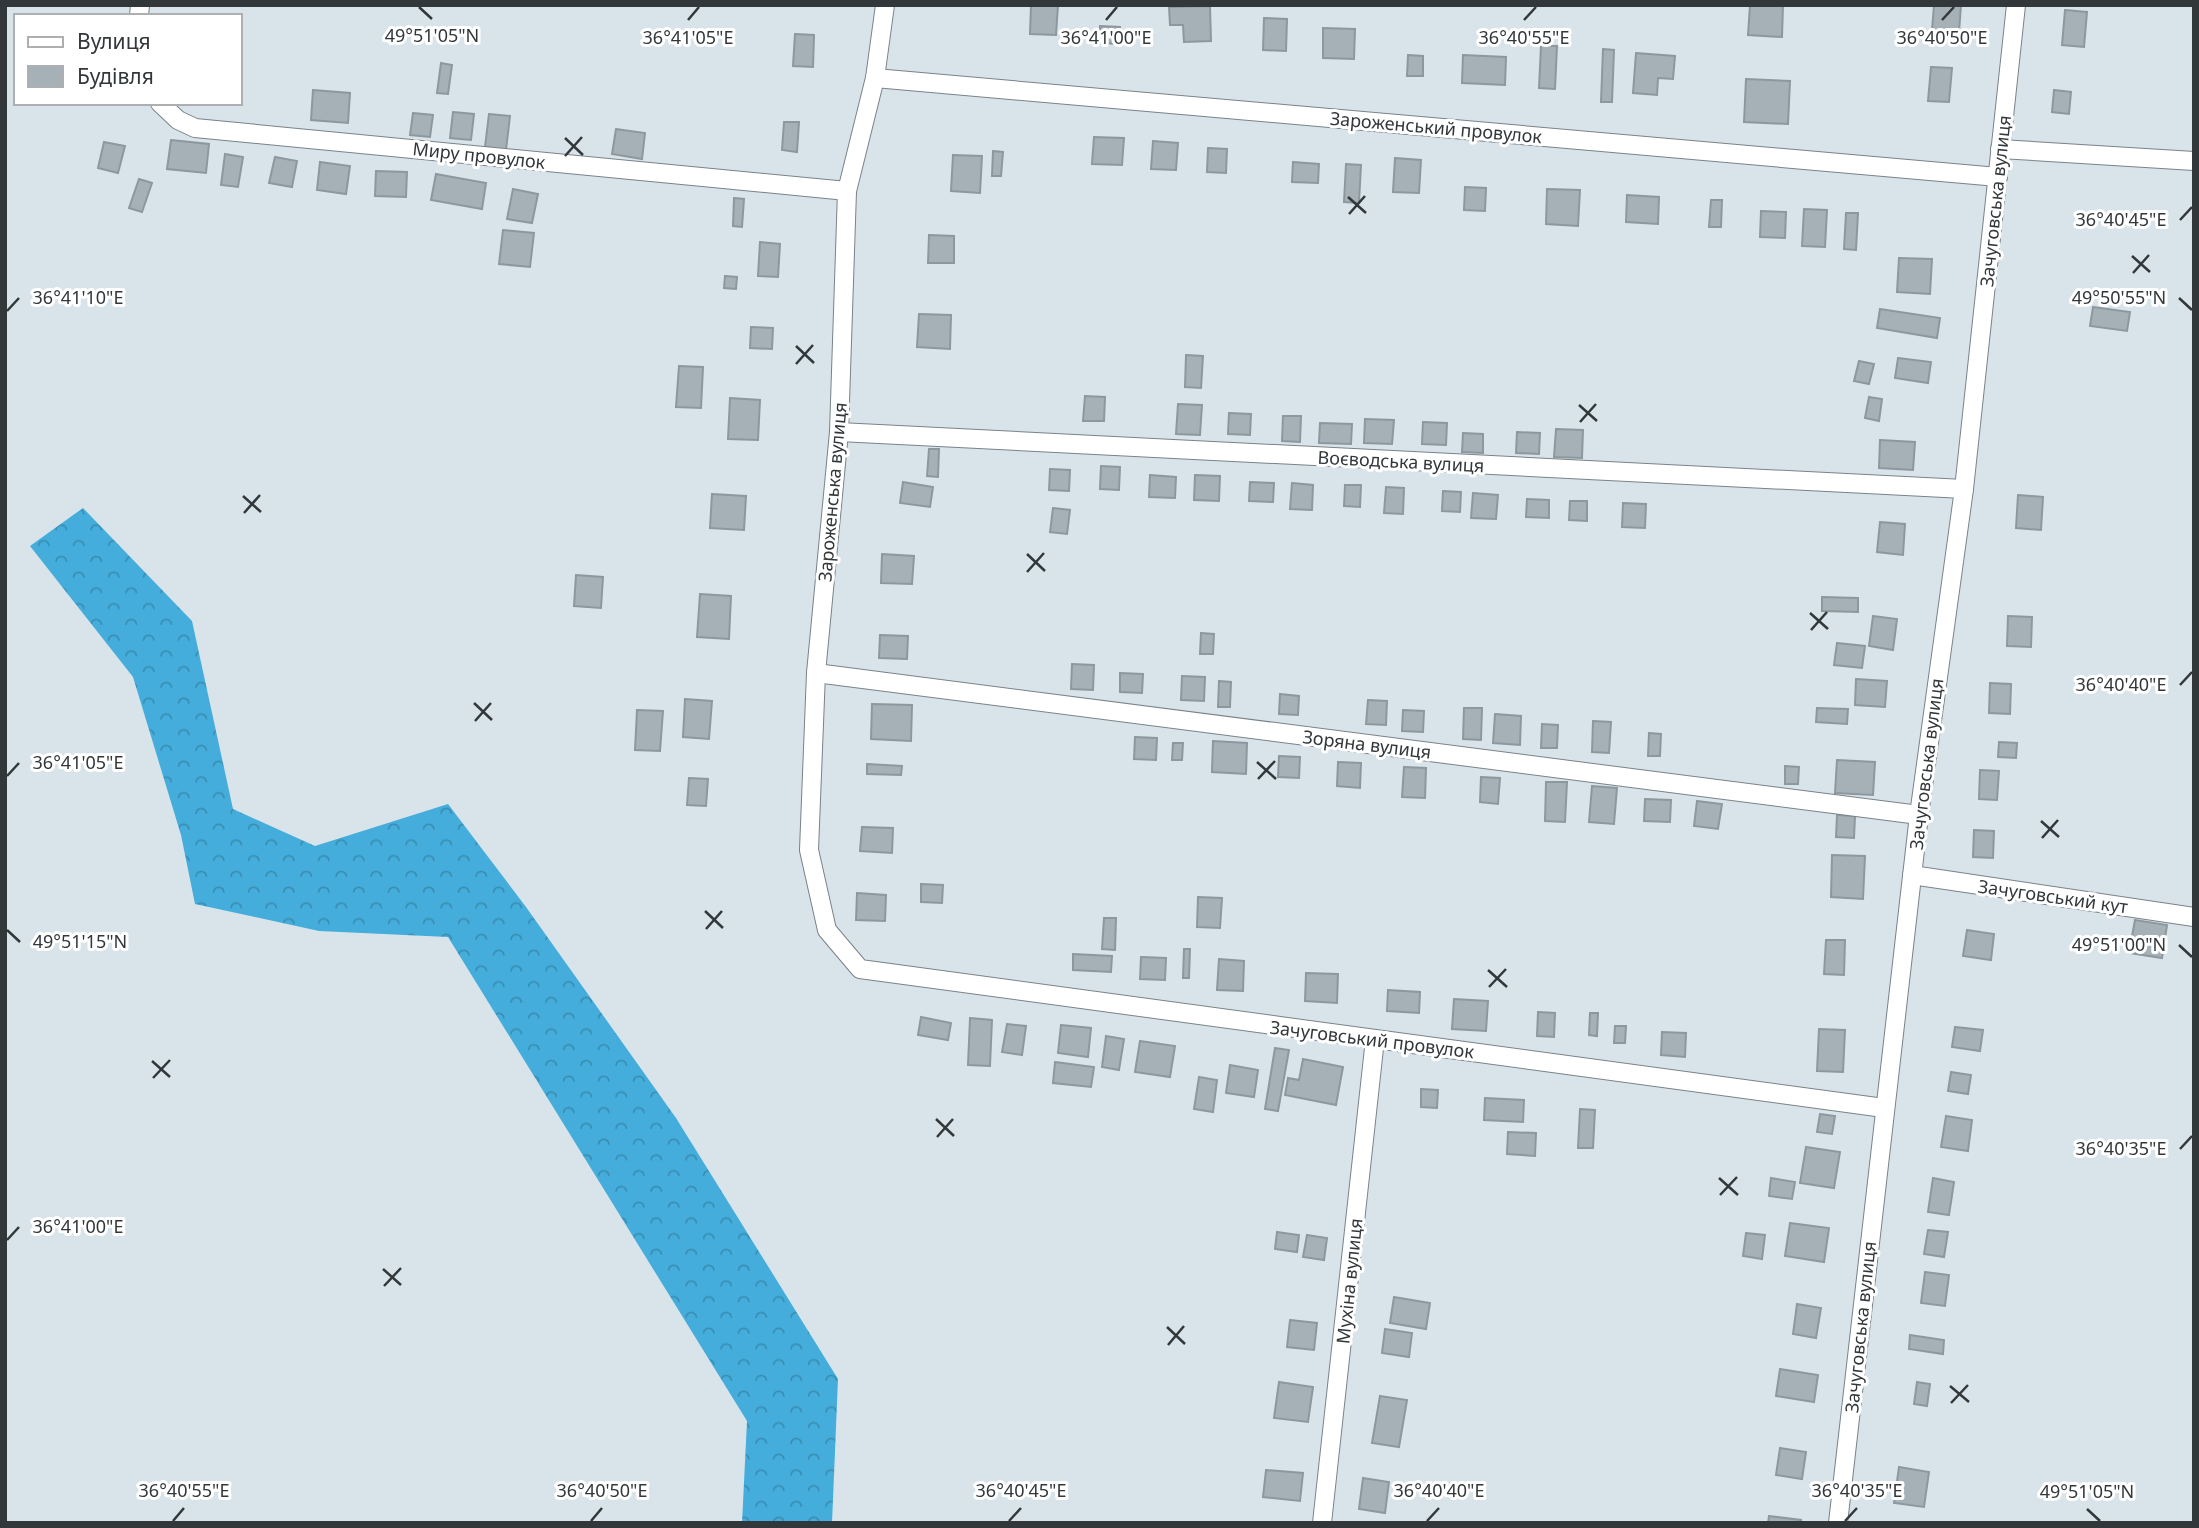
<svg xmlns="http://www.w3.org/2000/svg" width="2199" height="1528" font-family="'Noto Sans',sans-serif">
<defs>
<pattern id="forest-crowns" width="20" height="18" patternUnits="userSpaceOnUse" patternTransform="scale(1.75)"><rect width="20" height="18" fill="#44addb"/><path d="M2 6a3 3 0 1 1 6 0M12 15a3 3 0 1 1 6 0" fill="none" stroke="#398eb3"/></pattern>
</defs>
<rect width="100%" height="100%" fill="#d8e4ea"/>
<!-- forest -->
<path fill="url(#forest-crowns)" d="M83,508L192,621L233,809L315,846L448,804L526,907L676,1118L838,1379L832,1523H742L747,1421L448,937L319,931L195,904L181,835L133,677L30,546Z"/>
<!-- building -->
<g fill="#a6b1b7" stroke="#8d989e" stroke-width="2">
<path d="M1031,5H1058L1056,35L1030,34Z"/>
<path d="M1750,5H1783L1782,37L1748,35Z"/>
<path d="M1934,5H1961L1959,32L1932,30Z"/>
<path d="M1210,6L1211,41L1184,42L1183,25H1170L1169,7Z"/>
<path d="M2065,10L2087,12L2084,47L2062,45Z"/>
<path d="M1264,18L1287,19L1286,51L1263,50Z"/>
<path d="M1100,26L1120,27V44L1100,43Z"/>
<path d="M1323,28L1355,29L1354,59L1323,58Z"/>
<path d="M795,34L814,35L813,67L793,66Z"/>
<path d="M1541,46H1557L1555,89L1539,88Z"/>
<path d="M1603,49L1614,50L1612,102H1601Z"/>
<path d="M1636,53L1675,56L1673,79L1658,78L1657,95L1633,93Z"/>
<path d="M1408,55L1423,56V76H1407Z"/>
<path d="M1463,55L1506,57L1505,85L1462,83Z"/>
<path d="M441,63L452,65L448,94L437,93Z"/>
<path d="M1931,67L1952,68L1949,102L1928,101Z"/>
<path d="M1746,79L1790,81L1788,124L1744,122Z"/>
<path d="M313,90L350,93L348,123L311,120Z"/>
<path d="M2054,90L2071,92L2069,114L2052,112Z"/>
<path d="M453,112L474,114L471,140L450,138Z"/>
<path d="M413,113L433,115L430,137L410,135Z"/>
<path d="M489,114L510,116L506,150L485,147Z"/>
<path d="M784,122H799L797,152L782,150Z"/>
<path d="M616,129L645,133L642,159L612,154Z"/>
<path d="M1094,137L1124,138L1122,165L1092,164Z"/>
<path d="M171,140L209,144L206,173L167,169Z"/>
<path d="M1153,141L1178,143L1176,170L1151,169Z"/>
<path d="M104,142L125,146L118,173L98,168Z"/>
<path d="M1208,148L1227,149L1226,173L1207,172Z"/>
<path d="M993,151L1003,152L1001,176H992Z"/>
<path d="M225,154L243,157L238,187L221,185Z"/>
<path d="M953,155L982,156L980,193L951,191Z"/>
<path d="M275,157L297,161L292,187L269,183Z"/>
<path d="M1395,158L1421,160L1419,193L1393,192Z"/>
<path d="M320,162L350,166L346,194L317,190Z"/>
<path d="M1293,162L1319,164L1318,183L1292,182Z"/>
<path d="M1346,164L1361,165L1359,203L1344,202Z"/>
<path d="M376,171L407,172L406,197L375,196Z"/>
<path d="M436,174L486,183L482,209L431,200Z"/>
<path d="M139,179L152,183L142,212L129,208Z"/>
<path d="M1465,187L1486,188L1485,211L1464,210Z"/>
<path d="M513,189L538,194L532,223L507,219Z"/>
<path d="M1547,189L1580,190L1578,226L1546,224Z"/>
<path d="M1627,195L1659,197L1658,224L1626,222Z"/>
<path d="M734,198L744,199L742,227L733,226Z"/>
<path d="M1711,200H1722L1721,227H1709Z"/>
<path d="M1804,209L1827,210L1825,247L1802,246Z"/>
<path d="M1761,211L1786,212L1785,238L1760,237Z"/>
<path d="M1846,213H1858L1856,250L1844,249Z"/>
<path d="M503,230L534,233L530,267L499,264Z"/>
<path d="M929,235L954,236V263H928Z"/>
<path d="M760,242L780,244L778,277L758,276Z"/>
<path d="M1899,258L1932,259L1930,294L1897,292Z"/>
<path d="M725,276L737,277L736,289L724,288Z"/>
<path d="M2093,307L2130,312L2127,331L2090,326Z"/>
<path d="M1880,309L1940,318L1937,338L1877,328Z"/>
<path d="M919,314L951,315L950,349L917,347Z"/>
<path d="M751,327L773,328L772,349L750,348Z"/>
<path d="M1186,355L1203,356L1201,388L1185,387Z"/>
<path d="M1898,358L1931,362L1928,383L1895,378Z"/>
<path d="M1859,361L1874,364L1869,384L1854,381Z"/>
<path d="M679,366L703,367L701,408L676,407Z"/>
<path d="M1085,396L1105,397L1104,421H1083Z"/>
<path d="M1869,397L1882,399L1879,421L1865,418Z"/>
<path d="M730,398L760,400L758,440L728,439Z"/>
<path d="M1178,404L1202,405L1200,435L1176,434Z"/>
<path d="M1229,413L1251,414L1250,435L1228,434Z"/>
<path d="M1283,416H1301L1300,442L1282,441Z"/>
<path d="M1365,419L1394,420L1392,444L1364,443Z"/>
<path d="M1423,422L1447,423L1446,445L1422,444Z"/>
<path d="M1320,423L1352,424L1351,444L1319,443Z"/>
<path d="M1556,429L1583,430L1582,458L1554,457Z"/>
<path d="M1517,432L1540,433L1539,454L1516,453Z"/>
<path d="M1463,433L1483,434V453L1462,452Z"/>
<path d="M1880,440L1915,442L1913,470L1879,468Z"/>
<path d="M929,449H939L938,477L927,476Z"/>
<path d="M1101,466L1120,467L1119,490L1100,489Z"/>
<path d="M1050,469L1070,470L1069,491L1049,490Z"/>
<path d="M1150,475L1176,477L1175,498L1149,497Z"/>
<path d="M1195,475L1220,476L1219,501L1194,500Z"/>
<path d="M903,482L933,487L930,507L900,503Z"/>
<path d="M1250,482L1274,483L1273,502L1249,501Z"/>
<path d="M1292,483L1313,485L1312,510L1290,509Z"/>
<path d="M1345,485H1361L1360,507L1344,506Z"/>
<path d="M1386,487L1404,488L1403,514L1384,513Z"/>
<path d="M1443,491L1461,492L1460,512L1442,511Z"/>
<path d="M1473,493L1498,495L1496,519L1471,518Z"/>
<path d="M712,494L746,496L744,530L710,528Z"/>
<path d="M2018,495L2043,497L2041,530L2016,528Z"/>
<path d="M1527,499L1549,500V518L1526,517Z"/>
<path d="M1570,501H1587V521L1569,520Z"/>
<path d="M1623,503L1646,504L1645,528L1622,527Z"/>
<path d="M1053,508L1070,510L1067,534L1050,532Z"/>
<path d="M1880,522L1905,524L1903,555L1877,552Z"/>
<path d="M882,554L914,556L912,584L881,583Z"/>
<path d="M576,575L603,577L601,608L574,606Z"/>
<path d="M700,594L731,596L729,639L697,637Z"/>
<path d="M1822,597L1858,598V612L1822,611Z"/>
<path d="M1873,616L1897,619L1893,650L1869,646Z"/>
<path d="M2008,616L2032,617L2031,647L2007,646Z"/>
<path d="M1201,633L1214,634L1213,654H1200Z"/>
<path d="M880,635L908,636L907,659L879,658Z"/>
<path d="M1837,643L1865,646L1862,668L1834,665Z"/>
<path d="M1072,664L1094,665L1093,690L1071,689Z"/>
<path d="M1120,673L1143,674L1142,693L1120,692Z"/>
<path d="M1182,676L1205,677L1204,701L1181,700Z"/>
<path d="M1856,679L1887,681L1885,707L1855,705Z"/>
<path d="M1219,681L1231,682L1230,707H1218Z"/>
<path d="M1990,683L2011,684L2010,714L1989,713Z"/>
<path d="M1280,694L1299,696L1298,715L1279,714Z"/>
<path d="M685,699L712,701L709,739L683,737Z"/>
<path d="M1368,700L1387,701L1386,725L1366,724Z"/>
<path d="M872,704L912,705L911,741L871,739Z"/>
<path d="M1464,708H1482L1481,740L1463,739Z"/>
<path d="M1817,708L1848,709L1847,724L1816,722Z"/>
<path d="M637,710L663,711L660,751L635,750Z"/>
<path d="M1403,710L1424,711L1423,732L1402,731Z"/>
<path d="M1495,714L1521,716L1520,745L1493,743Z"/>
<path d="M1593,721L1611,722L1609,753L1592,752Z"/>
<path d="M1542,724L1558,725L1557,748H1541Z"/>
<path d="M1649,733L1661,734L1660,756H1648Z"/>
<path d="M1135,737L1157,738L1156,760L1134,759Z"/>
<path d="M1213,741L1247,743L1246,774L1212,772Z"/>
<path d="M1999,742L2017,743L2016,758L1998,757Z"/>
<path d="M1173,743H1183L1182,760H1172Z"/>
<path d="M1279,756L1300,757L1299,778L1278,777Z"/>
<path d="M1837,760L1875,762L1873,795L1835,793Z"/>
<path d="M1338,762L1361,763L1360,788L1337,786Z"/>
<path d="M867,764L902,766L901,775L867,774Z"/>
<path d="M1785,766L1799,767L1798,784H1785Z"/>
<path d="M1404,767L1426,768L1425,798L1402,797Z"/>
<path d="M1980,770L1999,771L1997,800L1979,799Z"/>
<path d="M1481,777L1500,778L1498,804L1480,802Z"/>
<path d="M689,778L708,779L706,806L687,805Z"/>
<path d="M1546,782H1567L1565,822L1545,821Z"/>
<path d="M1592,786L1617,788L1614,824L1589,822Z"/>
<path d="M1645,799L1671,800L1670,822L1644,821Z"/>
<path d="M1697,801L1722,804L1718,829L1694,826Z"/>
<path d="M1837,815L1855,816L1854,838L1836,837Z"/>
<path d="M862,827L893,828L892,853L860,851Z"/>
<path d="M1974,830L1994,831L1993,858L1973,857Z"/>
<path d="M1832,855L1865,856L1863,899L1831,897Z"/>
<path d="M921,884L943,885L942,903L921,902Z"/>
<path d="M857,893L886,895L885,921L856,920Z"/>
<path d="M1198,897L1222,898L1220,928L1197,927Z"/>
<path d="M1104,918H1116L1115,950L1102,949Z"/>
<path d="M2135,920L2167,925L2162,958L2129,953Z"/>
<path d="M1967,930L1994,934L1991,960L1963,956Z"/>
<path d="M1826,940H1845L1844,975L1824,974Z"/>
<path d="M1184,949H1190L1189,978H1183Z"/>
<path d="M1073,954L1112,956L1111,972L1073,970Z"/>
<path d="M1141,957L1166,958L1165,980L1140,979Z"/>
<path d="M1219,959L1244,961L1243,991L1217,990Z"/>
<path d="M1306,973L1338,974L1337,1003L1305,1001Z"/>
<path d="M1388,990L1420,992L1419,1013L1387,1011Z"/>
<path d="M1454,999L1488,1001L1486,1031L1452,1029Z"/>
<path d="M1538,1012L1555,1013L1554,1037L1537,1036Z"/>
<path d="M1590,1013H1598L1597,1036L1589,1035Z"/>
<path d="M921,1017L951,1023L948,1040L918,1035Z"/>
<path d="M970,1018L992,1020L990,1066L968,1065Z"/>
<path d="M1007,1024L1026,1026L1022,1055L1002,1052Z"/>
<path d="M1061,1025L1091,1028L1088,1057L1058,1053Z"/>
<path d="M1615,1026H1626L1625,1043H1614Z"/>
<path d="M1955,1027L1983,1030L1980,1051L1952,1047Z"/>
<path d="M1819,1029L1845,1030L1843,1072L1817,1071Z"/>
<path d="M1662,1032L1686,1033L1685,1057L1661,1055Z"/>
<path d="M1106,1036L1124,1039L1119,1070L1102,1067Z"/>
<path d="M1140,1041L1175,1046L1170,1077L1135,1072Z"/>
<path d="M1275,1048L1289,1050L1278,1111L1265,1109Z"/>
<path d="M1303,1059L1343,1067L1336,1105L1285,1095L1288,1078L1299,1080Z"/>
<path d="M1055,1062L1094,1067L1091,1087L1053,1083Z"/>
<path d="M1230,1065L1258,1070L1254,1097L1226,1093Z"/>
<path d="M1951,1072L1971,1075L1968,1094L1948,1091Z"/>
<path d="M1199,1077L1217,1080L1213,1112L1194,1109Z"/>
<path d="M1421,1089L1438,1090L1437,1108L1421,1107Z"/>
<path d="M1485,1098L1524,1100L1523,1122L1484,1120Z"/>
<path d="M1580,1109L1595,1110L1593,1148H1578Z"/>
<path d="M1820,1114L1835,1116L1832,1134L1817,1132Z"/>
<path d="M1946,1116L1972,1120L1968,1151L1941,1147Z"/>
<path d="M1508,1132L1536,1133L1535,1156L1507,1154Z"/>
<path d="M1806,1147L1840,1152L1834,1188L1800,1183Z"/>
<path d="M1771,1178L1795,1182L1792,1199L1769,1196Z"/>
<path d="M1933,1178L1954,1182L1949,1215L1928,1212Z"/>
<path d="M1790,1223L1829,1228L1824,1262L1785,1256Z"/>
<path d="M1928,1230L1948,1232L1944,1257L1924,1254Z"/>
<path d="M1277,1232L1299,1235L1297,1252L1275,1249Z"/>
<path d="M1746,1233L1765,1235L1762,1259L1743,1256Z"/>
<path d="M1307,1235L1327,1238L1324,1260L1303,1257Z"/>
<path d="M1925,1272L1949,1275L1945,1306L1921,1303Z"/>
<path d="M1394,1297L1430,1303L1426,1329L1390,1323Z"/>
<path d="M1797,1304L1821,1308L1816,1338L1793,1334Z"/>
<path d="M1290,1320L1317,1323L1314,1350L1287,1347Z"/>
<path d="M1385,1329L1412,1333L1409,1357L1382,1353Z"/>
<path d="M1910,1335L1944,1340L1943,1354L1909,1349Z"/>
<path d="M1780,1369L1818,1375L1814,1402L1776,1396Z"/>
<path d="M1279,1382L1313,1387L1308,1422L1274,1418Z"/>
<path d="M1917,1382L1930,1384L1927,1406L1914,1404Z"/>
<path d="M1380,1396L1407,1400L1399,1447L1372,1443Z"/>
<path d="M1780,1448L1806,1452L1802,1479L1776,1475Z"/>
<path d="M1899,1467L1929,1472L1924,1507L1894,1503Z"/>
<path d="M1266,1470L1303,1473L1300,1501L1263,1497Z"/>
<path d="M1363,1478L1389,1482L1385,1513L1359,1509Z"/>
<path d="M1769,1516L1801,1520V1523H1768Z"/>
</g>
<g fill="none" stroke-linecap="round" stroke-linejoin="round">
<defs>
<g id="street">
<path d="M885,5L875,78L847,191L839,432L816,673L809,850L827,930L860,969L1884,1108"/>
<path d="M139,16L140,5"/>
<path d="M875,78L1998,177"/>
<path d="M160,103L178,120L195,128L847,191"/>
<path d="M2000,149L2194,161"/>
<path d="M839,432L1964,489"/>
<path d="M816,673L1919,815"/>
<path d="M1912,875L2194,917"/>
<path d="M1322,1523L1375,1039"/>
<path d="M1838,1523L1919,815L1964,489L2016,5"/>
</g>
</defs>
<!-- street casing -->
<use href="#street" stroke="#798389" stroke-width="20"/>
<!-- street -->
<use href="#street" stroke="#fff" stroke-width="18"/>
</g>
<!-- ticks -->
<path fill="none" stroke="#32373a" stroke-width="2.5" d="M419,7L432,19M688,20L699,7M1106,20L1117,7M1524,20L1536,7M1942,20L1954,7M565,138L583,155M565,156L582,137M1348,197L1366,213M1349,214L1365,196M2180,220L2192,207M2132,256L2150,272M2133,273L2149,255M2179,298L2192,310M7,311L19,298M796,346L814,363M796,364L813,345M1579,405L1597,421M1580,422L1596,404M243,496L261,512M244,513L260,495M1027,554L1045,571M1027,572L1044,553M1810,613L1828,629M1811,630L1827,612M2180,685L2192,672M474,703L492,720M475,721L491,703M1257,762L1276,779M7,776L19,763M1258,779L1275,761M2041,821L2059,837M2042,838L2058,820M705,911L723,928M706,929L722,911M7,930L20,942M2179,945L2192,957M1488,970L1507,987M1489,987L1506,969M152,1061L170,1077M153,1078L170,1060M936,1119L954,1136M937,1137L953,1119M2180,1149L2192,1136M1719,1178L1738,1195M1720,1195L1737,1177M7,1240L19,1227M383,1269L401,1285M384,1286L401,1268M1167,1327L1185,1344M1168,1345L1184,1326M1950,1386L1969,1402M1951,1403L1968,1385M2087,1509L2100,1521M173,1521L184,1508M591,1521L602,1508M1009,1521L1021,1508M1427,1521L1439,1508M1845,1521L1857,1508"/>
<g text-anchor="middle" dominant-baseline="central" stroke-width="6" stroke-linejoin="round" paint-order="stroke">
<!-- street labels -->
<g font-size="18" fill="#32373a" stroke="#fff">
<text transform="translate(1436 127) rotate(5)">Зароженський провулок</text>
<text transform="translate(479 155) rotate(6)">Миру провулок</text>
<text transform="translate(1995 201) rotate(-84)">Зачуговська вулиця</text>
<text transform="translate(1401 461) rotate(3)">Воєводська вулиця</text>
<text transform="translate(832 492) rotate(-85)">Зароженська вулиця</text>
<text transform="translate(1367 744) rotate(7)">Зоряна вулиця</text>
<text transform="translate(1926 764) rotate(-83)">Зачуговська вулиця</text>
<text transform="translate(2053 896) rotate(8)">Зачуговський кут</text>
<text transform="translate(1372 1039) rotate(7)">Зачуговський провулок</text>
<text transform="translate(1349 1281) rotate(-84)">Мухіна вулиця</text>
<text transform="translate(1860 1327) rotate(-84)">Зачуговська вулиця</text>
</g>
</g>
<g font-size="18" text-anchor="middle" fill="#32373a" stroke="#fff" stroke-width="6" stroke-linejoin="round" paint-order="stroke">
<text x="432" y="42">49°51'05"N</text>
<text x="688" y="44">36°41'05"E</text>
<text x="1106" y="44">36°41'00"E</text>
<text x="1524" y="44">36°40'55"E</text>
<text x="1942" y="44">36°40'50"E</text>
<text x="2121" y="226">36°40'45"E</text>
<text x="2119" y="304">49°50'55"N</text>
<text x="78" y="304">36°41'10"E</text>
<text x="2121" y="691">36°40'40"E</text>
<text x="78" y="769">36°41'05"E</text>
<text x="80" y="948">49°51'15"N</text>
<text x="2119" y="951">49°51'00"N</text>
<text x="2121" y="1155">36°40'35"E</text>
<text x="78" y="1233">36°41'00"E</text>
<text x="184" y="1497">36°40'55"E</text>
<text x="602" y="1497">36°40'50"E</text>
<text x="1021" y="1497">36°40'45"E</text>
<text x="1439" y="1497">36°40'40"E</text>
<text x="1857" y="1497">36°40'35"E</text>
<text x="2087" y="1498">49°51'05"N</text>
</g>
<!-- border -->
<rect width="2199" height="1528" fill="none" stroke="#32373a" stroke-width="14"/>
<!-- legend -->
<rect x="14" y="14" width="228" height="91" fill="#ffffff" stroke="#adafb0" stroke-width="2"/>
<rect x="28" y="37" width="35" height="10" fill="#ffffff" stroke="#adafb0" stroke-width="2"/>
<text x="77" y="49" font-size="21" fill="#32373a">Вулиця</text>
<rect x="28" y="66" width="35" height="21" fill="#a6b1b7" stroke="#adafb0" stroke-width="2"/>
<text x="77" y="84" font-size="21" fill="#32373a">Будівля</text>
</svg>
